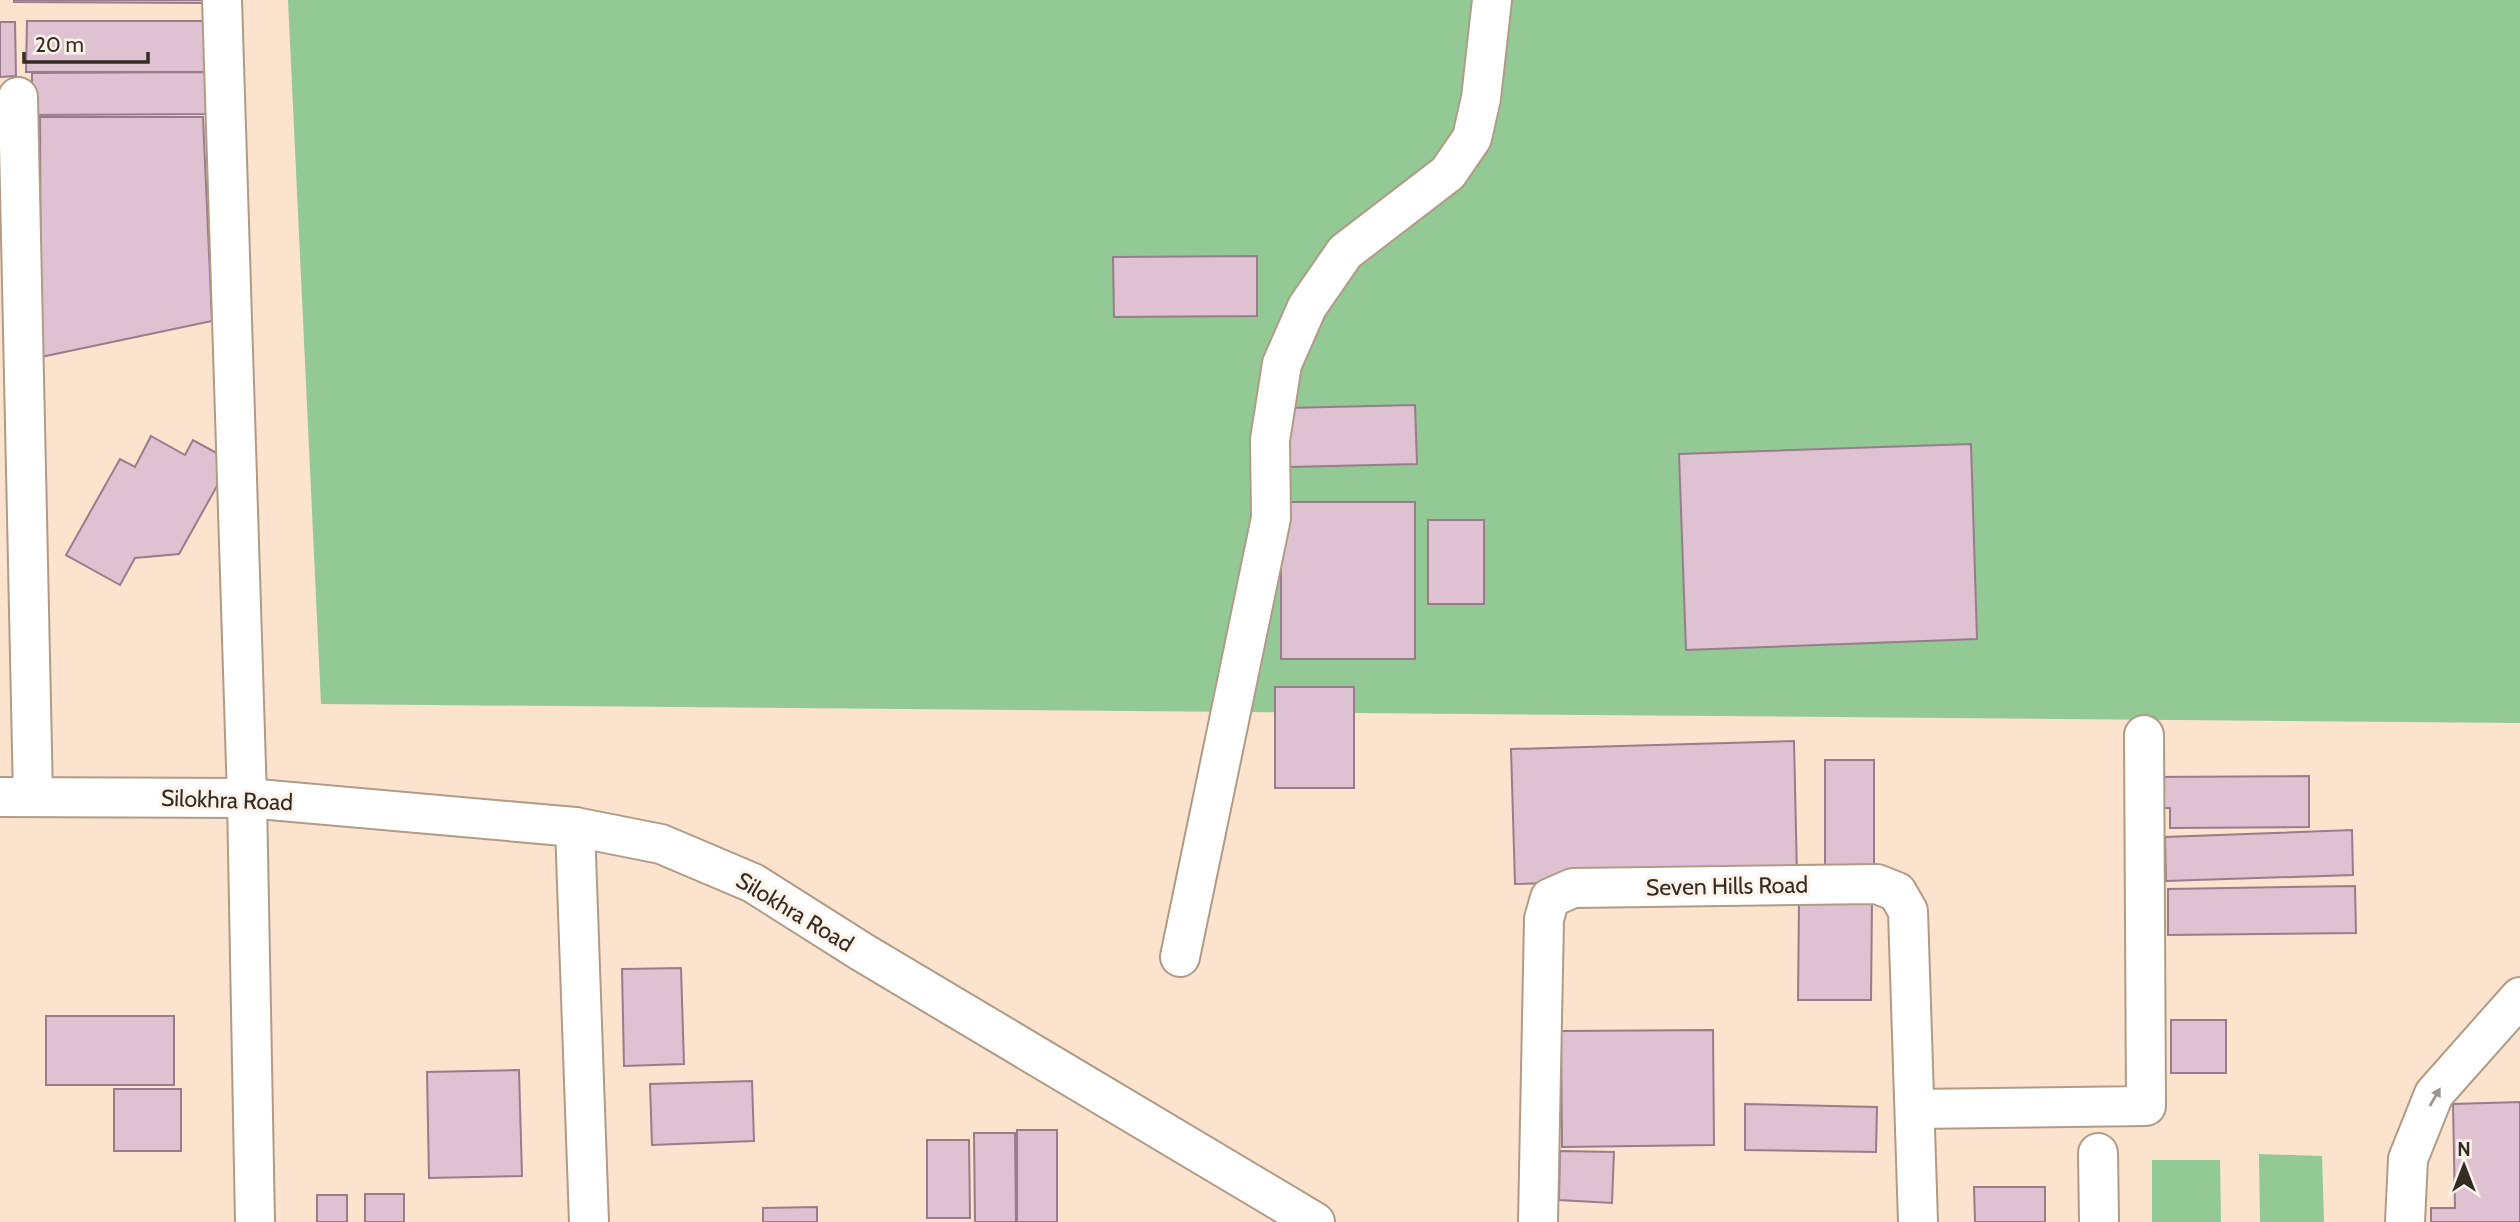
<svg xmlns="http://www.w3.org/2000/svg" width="2520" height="1222" font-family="Cabin,sans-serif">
<rect width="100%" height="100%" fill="#fbe3cd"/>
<!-- green -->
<g fill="#93c995">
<path d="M288,0H2520V723L321,704Z"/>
<path d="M2259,1154L2322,1156L2324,1222H2260Z"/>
<path d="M2152,1160H2220L2221,1222H2152Z"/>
</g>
<!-- building -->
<g fill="#dfc2d1" stroke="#987c8b" stroke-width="2">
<path d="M14,0H202V3L14,2Z"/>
<path d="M27,21H218V72H26Z"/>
<path d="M0,22H15L16,76L0,77Z"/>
<path d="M213,72V114L32,115V73Z"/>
<path d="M40,117H203L212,321L41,357Z"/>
<path d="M1257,256V316L1114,317L1113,257Z"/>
<path d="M1415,405L1417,464L1288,467L1287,408Z"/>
<path d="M151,436L185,455L193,440L231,461L179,554L135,558L120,585L66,555L120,459L135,467Z"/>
<path d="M1971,444L1977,639L1686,650L1679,454Z"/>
<rect x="1281" y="502" width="134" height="157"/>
<rect x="1428" y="520" width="56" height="84"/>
<rect x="1275" y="687" width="79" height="101"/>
<path d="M1794,741L1797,876L1515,884L1511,749Z"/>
<rect x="1825" y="760" width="49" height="108"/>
<path d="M2309,776V827L2170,828V808H2150L2149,777Z"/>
<path d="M2352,830L2353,875L2166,881L2165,837Z"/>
<path d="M2355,886L2356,933L2168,935V889Z"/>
<path d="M1799,901L1872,902L1871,1000H1798Z"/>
<path d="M681,968L684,1064L624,1066L622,969Z"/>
<rect x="46" y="1016" width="128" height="69"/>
<rect x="2171" y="1020" width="55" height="53"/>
<path d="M1713,1030L1714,1145L1562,1147L1561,1031Z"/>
<path d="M519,1070L522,1176L429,1178L427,1072Z"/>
<path d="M752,1081L754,1141L652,1145L650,1084Z"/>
<rect x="114" y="1089" width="67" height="62"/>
<path d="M2520,1102V1222H2431V1208H2455L2453,1104Z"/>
<path d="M1745,1104L1877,1107L1876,1152L1745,1150Z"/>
<rect x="1017" y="1130" width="40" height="92"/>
<path d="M974,1133H1015L1016,1222H975Z"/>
<path d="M927,1140H969L970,1218H927Z"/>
<path d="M1560,1151L1614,1152L1612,1203L1559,1200Z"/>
<path d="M1974,1187H2045V1222H1975Z"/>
<rect x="365" y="1194" width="39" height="28"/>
<rect x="317" y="1195" width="30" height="27"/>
<path d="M817,1207V1222H763V1208Z"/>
</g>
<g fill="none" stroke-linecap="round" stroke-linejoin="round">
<defs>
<g id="minor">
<path d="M222,0L247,798L255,1222"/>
<path d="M18,97L33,797"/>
<path d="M0,797L247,798L575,827L661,844L753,883L862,952L1315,1222"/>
<path d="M575,827L589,1222"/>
<path d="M1180,957L1271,518L1270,440L1282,364L1307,307L1345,252L1448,173L1472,138L1481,98L1492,0"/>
<path d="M1915,1109L2146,1106L2144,735"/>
<path d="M2098,1153L2099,1222"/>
<path d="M1538,1222L1544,919L1550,898L1573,888L1877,884L1897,892L1908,911L1918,1222"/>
<path d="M2405,1222L2408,1159L2434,1094L2520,997"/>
</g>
</defs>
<!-- minor casing -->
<use href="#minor" stroke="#b19b86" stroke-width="42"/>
<!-- minor -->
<use href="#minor" stroke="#fff" stroke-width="38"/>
</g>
<!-- one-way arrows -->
<defs><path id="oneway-solid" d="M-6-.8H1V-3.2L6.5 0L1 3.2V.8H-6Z" transform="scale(1.75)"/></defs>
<use fill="#9a9591" href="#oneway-solid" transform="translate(2435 1097) rotate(-60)"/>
<g text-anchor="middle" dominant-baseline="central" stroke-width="6" stroke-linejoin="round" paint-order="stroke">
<!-- street labels -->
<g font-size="23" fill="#342b23" stroke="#fdf3ea">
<text transform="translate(227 800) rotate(2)">Silokhra Road</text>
<text transform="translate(1727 886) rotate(-1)">Seven Hills Road</text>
<text transform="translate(795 912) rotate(31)">Silokhra Road</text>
</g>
</g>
<!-- north arrow -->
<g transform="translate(2464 1166)" stroke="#fdf3ea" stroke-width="5" paint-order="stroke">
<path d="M0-5L12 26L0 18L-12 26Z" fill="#342b23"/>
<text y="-10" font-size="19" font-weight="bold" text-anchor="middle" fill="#342b23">N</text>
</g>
<!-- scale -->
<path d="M24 52v10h124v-10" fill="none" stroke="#342b23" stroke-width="3.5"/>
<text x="35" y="52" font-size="21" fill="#342b23" stroke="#fdf3ea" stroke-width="5" paint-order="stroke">20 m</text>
</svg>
